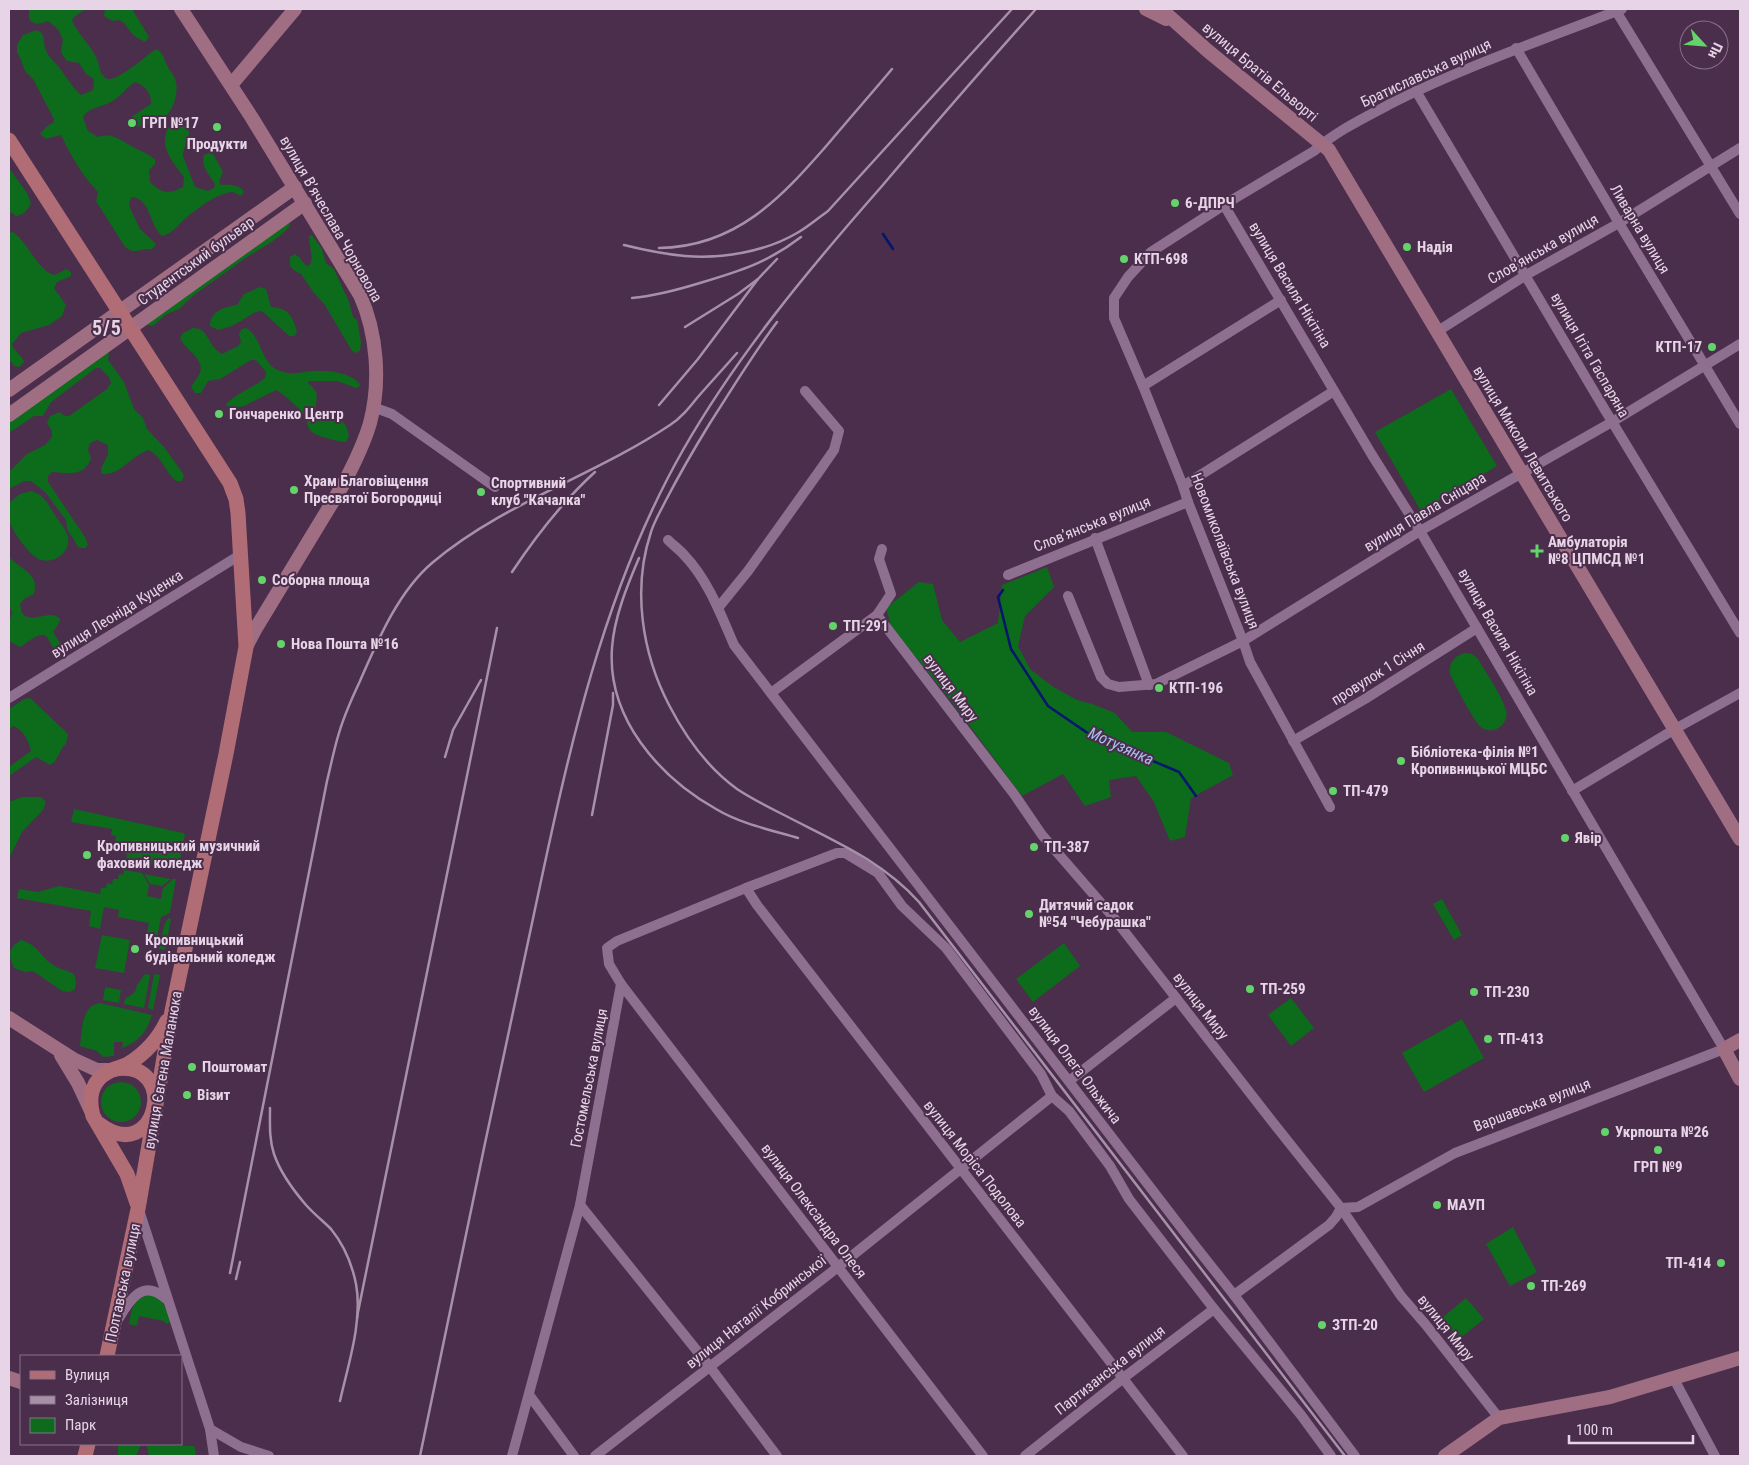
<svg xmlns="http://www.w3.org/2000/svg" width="1749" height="1465" font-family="'Roboto Condensed',sans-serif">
<rect width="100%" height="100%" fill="#4a2e4c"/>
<!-- green -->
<g fill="#0d6b1c">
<path d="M29,9H86L75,16L72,20L73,23C80,36 91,46 97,59C100,66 99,76 108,79C113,81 130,69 135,65C143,60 150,52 157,49C165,55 164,61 169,69C171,72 174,75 175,79C180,92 173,114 160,121C154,124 147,124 141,126C135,127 132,130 127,125V120L151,104C152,94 145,85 135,82C127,87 122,95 114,100C103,108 90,106 83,117L88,131L98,137C114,132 121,141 135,148C142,152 149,153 155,160V164L149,170L150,182C161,193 168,195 183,187L184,177C171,160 155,142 173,121H180L189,132C189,141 183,147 183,156L195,187L208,191L214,188L215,184C210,176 200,165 204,155L209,153L213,154L223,172L219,182L221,185C229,184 239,185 244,191L241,196L233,192C217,193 200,207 187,217C179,223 173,234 162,236C149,225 151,199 132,197L129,202L130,208L140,229L155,243V246L152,249C141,248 134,255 125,247L96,201L98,192C83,177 71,156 62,137L60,135L46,139L40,134L47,126L53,123L54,119L33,79L25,71L21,60L17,52V45L23,35L37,30C47,35 42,41 46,50C48,57 54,61 58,66C66,76 72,87 81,95L93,90L94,79L86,74L79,63L67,61C59,51 61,51 63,40L58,29L48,21C40,24 35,26 29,19Z"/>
<path d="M105,9H132L149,37L145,42L134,36L123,22L118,20L112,21L104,16Z"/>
<path d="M9,168L27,193L31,203C27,211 25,214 16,216L9,211Z"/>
<path d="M288,220L290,223L289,227L282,234L273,241L247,257L194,295L179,309L165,315L154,325L150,326L146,324Z"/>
<path d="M13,232C29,243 38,272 55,275L66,269L71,272V276L57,282L54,288L66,305L62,316L49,325L21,333L12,344C14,352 22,355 24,362L19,367L14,366L9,359V233Z"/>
<path d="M312,235L322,249L326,263L334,269L349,302L353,317L357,320L361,342L360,351L356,353L352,351L325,305L314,293L301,274L295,271L290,266V257L295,254L300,258L306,266L310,265C314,258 309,246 309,236Z"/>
<path d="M260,287L266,289L271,307C288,308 292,315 297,331L295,336H289L262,311C250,312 247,319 237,323C231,327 224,328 218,330L210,326C210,311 224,307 237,305L244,294Z"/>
<path d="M193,328C210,328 206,345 222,354L238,346L241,342L239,334L242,329L246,328C261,335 261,363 278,370C291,376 300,372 313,371C327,370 350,372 360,384L359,387L356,388L337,381H309L308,383C311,386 315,389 316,392C319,400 311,412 320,418C333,426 344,410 349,436L346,442C340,442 313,436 310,430C307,426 307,420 305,416C302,411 282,392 276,390L244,406L229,409L226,404C237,393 253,388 265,378L266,372L256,360H251L220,379L208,381L201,393H195L191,387C193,382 198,378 200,373C205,358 184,349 180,338L183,333Z"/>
<path d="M108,351L109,355L108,360L124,382L134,409L143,418L147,429L164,447L184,475L182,481H176C165,472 162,457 149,450C132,454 121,476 102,474L101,469L108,454V445L97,440L90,443L88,450L91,458C85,477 69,473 52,472L48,476V482L85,537L88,545L85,548H79L67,529L66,520L45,492L31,481H24L9,489V472L27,454L45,445L52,437V431L47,423L50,416L60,412L64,416H69L107,389L111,383L109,377L100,368H96L51,402L43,416H34L9,433V418Z"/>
<path d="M1451,389L1497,466L1421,511L1375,432Z"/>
<path d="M30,491C44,493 49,506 56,517C60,523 66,529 68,537C71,551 55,564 41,560C31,558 10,529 9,519C8,514 9,508 9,503L20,494Z"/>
<path d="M9,557C21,570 40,573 34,594L24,599L20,604L22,613L25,616C37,622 50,609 60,619L59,623L53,632L62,646V649L55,651C52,647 49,639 46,636C40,631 26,644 20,647L9,641V623L12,613L9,604Z"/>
<path d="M1047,567L1054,587L1025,616L1018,646L1030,669L1052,686L1077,700L1092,704L1115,713L1132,732H1166L1229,763L1233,775L1191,798L1185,837L1170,841L1154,802L1136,776L1109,780L1111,797L1085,806L1063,774L1022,796L952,702L891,626L886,608L919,582L933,584L942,620L960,642L998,623L1002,585Z"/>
<path d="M1466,653L1472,654L1478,659C1486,673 1501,694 1506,710C1510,723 1494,736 1482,728C1473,721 1456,686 1450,674C1448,663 1455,655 1466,653Z"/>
<path d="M30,698L66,732L68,735L66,744C58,750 60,759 50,765L36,757L9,776V767L31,751C28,740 24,730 13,726L9,730V709L24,699Z"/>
<path d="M22,797H41L46,802L43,810L22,832L9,859V802Z"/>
<path d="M74,809L183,833L185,834L178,869L126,860L127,854L123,853V848L119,847L120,842L115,841L116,836L111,835L112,829L71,822Z"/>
<path d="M124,870L142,873L149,885L147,896L161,899L163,888L173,879H176L170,913L161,917L157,938H153L151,945L145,943L149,923L118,917L119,910L104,907L100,929L89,926L91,911L17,898L19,889L38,892L59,886L100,894L101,888H106L107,883L112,884L113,879H118L119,874L123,875Z"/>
<path d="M144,874L171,879L162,886L150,884Z"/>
<path d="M1442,899L1462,935L1454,940L1433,904Z"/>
<path d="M168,918L171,919L165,950L159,949L164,926Z"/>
<path d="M102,935L130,940L124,973L95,968Z"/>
<path d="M21,940C37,945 38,952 49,962C55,968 66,970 74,974L76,981L75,989L70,992L62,991L33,971L25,972L14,968C8,954 8,948 21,940Z"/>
<path d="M1064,943L1080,966L1033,1002L1016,979Z"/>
<path d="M145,974L150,975L144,1008L124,1004L125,999L135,992L137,985Z"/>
<path d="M154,974L160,975L153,1010L148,1008Z"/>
<path d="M105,987L121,990L119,1003L103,1000Z"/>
<path d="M1291,998L1314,1028L1291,1046L1268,1015Z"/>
<path d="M100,1003L152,1015C148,1030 138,1043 122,1048L123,1042H114V1056L103,1057L97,1051L80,1046C82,1032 81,1005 100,1003Z"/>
<path d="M1462,1019L1484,1058L1424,1092L1402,1053Z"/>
<circle cx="121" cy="1102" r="20"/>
<path d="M1513,1227L1537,1272L1510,1286L1486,1244Z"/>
<path d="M153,1294L163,1302L171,1322L166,1324L164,1321L139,1316L137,1326L129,1324C132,1306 134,1298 153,1294Z"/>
<path d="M1466,1298L1484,1319L1459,1339L1442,1318Z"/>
<path d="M118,1444H141L136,1456H118Z"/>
<path d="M147,1446H194L196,1452L195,1456H149Z"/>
</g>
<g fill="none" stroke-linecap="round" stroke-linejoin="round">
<!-- stream -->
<g stroke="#02156f" stroke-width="2.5">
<path d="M883,234L893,249"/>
<path d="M1003,590L998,597L1011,649L1048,706L1089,734L1179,772L1196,796"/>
</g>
<!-- street -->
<g stroke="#8e6f90" stroke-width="10">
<path d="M1616,11L1740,214"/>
<path d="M1516,48L1619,223L1740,424"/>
<path d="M1416,91L1605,410L1740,633"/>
<path d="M1224,205L1372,455L1420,531L1724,1049L1455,1153L1358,1207L1341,1208"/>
<path d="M1438,331L1526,275L1619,223L1740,148"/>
<path d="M1143,386L1281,300"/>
<path d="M373,407L392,414L495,487"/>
<path d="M1183,486L1334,391"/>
<path d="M1095,538L1149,685"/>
<path d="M668,540C673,545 680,550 685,556C708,580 721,615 734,645L1196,1247L1234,1295L1355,1456"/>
<path d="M1008,575L1188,502"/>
<path d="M1068,596L1101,677L1108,684L1119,687L1156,684L1243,641L1420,531L1612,422L1740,344"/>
<path d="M718,608L748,571L818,473L834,450L839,431L805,391"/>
<path d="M877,615L1014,794L1042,835L1114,918L1271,1120L1341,1208L1401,1296L1426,1325L1499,1418"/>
<path d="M771,693L877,615L891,594L879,559L882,549"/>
<path d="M9,698L240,555"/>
<path d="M1293,741L1365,699L1477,628"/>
<path d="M1572,791L1675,729L1740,693"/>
<path d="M1330,807L1250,662L1243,641L1188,502L1183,486L1143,386L1114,318V298L1128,277L1151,252L1227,203L1314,151C1336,131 1366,117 1392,103C1466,66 1545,39 1622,9"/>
<path d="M746,888L757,905L1183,1456"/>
<path d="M621,984L983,1456"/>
<path d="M1069,1081L1176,998"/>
<path d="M580,1205L710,1367L777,1456"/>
<path d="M139,1210L210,1429L214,1456"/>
<path d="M1234,1295L1329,1225L1336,1217L1341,1208"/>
<path d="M119,1318C130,1299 144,1278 166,1299"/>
<path d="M1674,1379L1715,1456"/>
<path d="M530,1396L574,1456"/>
<path d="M210,1429L241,1447L269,1456"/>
<path d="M512,1456L580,1205L621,984L609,964L607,948L617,941L746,888L837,853H845L878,873L902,906L946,948L1041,1074L1052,1096L1069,1111L1110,1166L1129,1199L1214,1309L1301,1415L1331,1456"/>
<path d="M595,1456L838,1267L1052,1096"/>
<path d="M1025,1456L1122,1379L1214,1309"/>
</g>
<!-- secondary -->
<g stroke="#a06e83" stroke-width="14">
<path d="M181,9L252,118L360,295C377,333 381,382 370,423C364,444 354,464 344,483L256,628L246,647"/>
<path d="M1146,9L1166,19"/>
<path d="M1161,9L1208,51L1329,150L1740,839"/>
<path d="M231,85L295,9"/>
<path d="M9,390L295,187"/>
<path d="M9,415L305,203"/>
<path d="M9,1018L73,1059L97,1070H114"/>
<path d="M1740,1040L1724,1049L1740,1079"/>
<path d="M61,1055L78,1083L92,1113"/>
<path d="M9,1378L21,1382"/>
<path d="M1445,1456L1499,1418L1610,1397L1740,1358"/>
</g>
<!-- primary -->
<g stroke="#b16d76" stroke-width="15">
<path d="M9,140L230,483L236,499L238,513L246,647L226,754L172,1011L138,1209L107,1356"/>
<path d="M99,1124C157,1168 181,1059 115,1069"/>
<path d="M137,1203L127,1174L93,1116C88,1098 91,1080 110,1071C116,1068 123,1067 128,1064C146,1053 158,1040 167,1021"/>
<path d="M85,1456L88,1444"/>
</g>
<!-- rail -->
<g stroke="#a791a8" stroke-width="2.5">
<path d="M624,245C644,250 664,254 685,256C721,259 765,252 797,233C808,227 818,218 828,211L1012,9"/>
<path d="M659,248C736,247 781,198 828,144C849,119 871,94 892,69"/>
<path d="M632,298C655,296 677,290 700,283C740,271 767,263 801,237"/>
<path d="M777,322C753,354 732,389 710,423C694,449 679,475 665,502C660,512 654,522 651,532C632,589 642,653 669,705C685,736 708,768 737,789C752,799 768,807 784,815C834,841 881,860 919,902L1345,1456"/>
<path d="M685,327L738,294L758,279L777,259"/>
<path d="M659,405L698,359L758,279"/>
<path d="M639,558C627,586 614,618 612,648C607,718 659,777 716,809C741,824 771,830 798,838"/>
<path d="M512,572C536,536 563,501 595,472"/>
<path d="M445,757L453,730L481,680"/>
<path d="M592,815L613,705V693"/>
<path d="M270,1108C270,1124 269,1139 274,1154C280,1172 294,1191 306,1205C314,1214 323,1221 331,1229C344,1245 352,1264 356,1284C363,1321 348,1365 340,1401"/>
<path d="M230,1273L327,781C331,765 334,749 339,733C344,716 352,698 360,681C378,640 398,592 432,563C503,503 594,476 670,425C681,418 689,408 697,398C710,383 724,368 737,353"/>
<path d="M236,1279L240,1262"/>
<path d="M357,1317L497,628"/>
<path d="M420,1456C455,1285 491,1113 528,942C564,774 597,601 683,450C738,354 809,269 882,186C933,126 984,67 1036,9"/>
</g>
</g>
<!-- markers -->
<g fill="#62d469" stroke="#4a2e4c" stroke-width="2">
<circle cx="132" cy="123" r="5"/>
<circle cx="217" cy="127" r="5"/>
<circle cx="1175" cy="203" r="5"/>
<circle cx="1407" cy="247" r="5"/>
<circle cx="1124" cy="259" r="5"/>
<circle cx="1712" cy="347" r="5"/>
<circle cx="219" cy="414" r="5"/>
<circle cx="294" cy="490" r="5"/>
<circle cx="481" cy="492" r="5"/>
<path d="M1534.5 543.5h5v5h5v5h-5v5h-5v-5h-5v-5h5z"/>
<circle cx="262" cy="580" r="5"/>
<circle cx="833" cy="626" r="5"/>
<circle cx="281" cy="644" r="5"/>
<circle cx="1159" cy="688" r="5"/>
<circle cx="1401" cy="761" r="5"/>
<circle cx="1333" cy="791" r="5"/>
<circle cx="1565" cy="838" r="5"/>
<circle cx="1034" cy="847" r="5"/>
<circle cx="87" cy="855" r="5"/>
<circle cx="1029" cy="914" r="5"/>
<circle cx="135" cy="949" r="5"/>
<circle cx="1250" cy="989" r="5"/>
<circle cx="1474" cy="992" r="5"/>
<circle cx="1488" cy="1039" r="5"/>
<circle cx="192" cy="1067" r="5"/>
<circle cx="187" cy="1095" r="5"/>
<circle cx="1605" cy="1132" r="5"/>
<circle cx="1658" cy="1150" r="5"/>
<circle cx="1437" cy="1205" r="5"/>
<circle cx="1721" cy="1263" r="5"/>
<circle cx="1531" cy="1286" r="5"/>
<circle cx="1322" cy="1325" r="5"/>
</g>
<g text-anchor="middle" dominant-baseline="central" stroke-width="4" stroke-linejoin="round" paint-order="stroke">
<!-- street labels -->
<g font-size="15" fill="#e7d5e7" stroke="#4a2e4c">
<text transform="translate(1260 72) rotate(40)">вулиця Братів Ельворті</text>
<text transform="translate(1426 73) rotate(-25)">Братиславська вулиця</text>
<text transform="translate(331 219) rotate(60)">вулиця Вʼячеслава Чорновола</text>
<text transform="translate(1640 229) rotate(59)">Ливарна вулиця</text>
<text transform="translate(1543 249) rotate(-30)">Словʼянська вулиця</text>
<text transform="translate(196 261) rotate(-36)">Студентський бульвар</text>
<text transform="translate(1290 285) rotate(59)">вулиця Василя Нікітіна</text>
<text transform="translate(1590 355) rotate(60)">вулиця Ігіта Гаспаряна</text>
<text transform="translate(1523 444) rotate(59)">вулиця Миколи Левитського</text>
<text transform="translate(1425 512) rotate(-31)">вулиця Павла Сніцара</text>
<text transform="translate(1092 524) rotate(-22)">Словʼянська вулиця</text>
<text transform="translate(1225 551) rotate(69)">Новомиколаївська вулиця</text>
<text transform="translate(117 614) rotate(-32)">вулиця Леоніда Куценка</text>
<text transform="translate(1498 632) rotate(60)">вулиця Василя Нікітіна</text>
<text transform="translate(1378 673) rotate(-32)">провулок 1 Січня</text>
<text transform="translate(951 688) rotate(53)">вулиця Миру</text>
<text transform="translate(1201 1006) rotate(52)">вулиця Миру</text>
<text transform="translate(1075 1065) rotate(53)">вулиця Олега Ольжича</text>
<text transform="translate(163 1070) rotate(-80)">вулиця Євгена Маланюка</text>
<text transform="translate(589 1078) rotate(-79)">Гостомельська вулиця</text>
<text transform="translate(1532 1105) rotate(-21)">Варшавська вулиця</text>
<text transform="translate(975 1164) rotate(52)">вулиця Моріса Подолова</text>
<text transform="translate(814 1211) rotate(53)">вулиця Олександра Олеся</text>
<text transform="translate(123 1283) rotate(-78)">Полтавська вулиця</text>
<text transform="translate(756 1312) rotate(-38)">вулиця Наталії Кобринської</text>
<text transform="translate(1446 1328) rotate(51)">вулиця Миру</text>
<text transform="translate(1110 1370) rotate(-38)">Партизанська вулиця</text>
</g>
<!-- poi labels -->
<g font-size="15" font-weight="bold" fill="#e7d5e7" stroke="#4a2e4c" text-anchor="start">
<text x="142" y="123">ГРП №17</text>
<text x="217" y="144" text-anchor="middle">Продукти</text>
<text x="1185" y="203">6-ДПРЧ</text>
<text x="1417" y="247">Надія</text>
<text x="1134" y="259">КТП-698</text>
<text x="1702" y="347" text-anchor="end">КТП-17</text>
<text x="229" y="414">Гончаренко Центр</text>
<text x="304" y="481">Храм Благовіщення<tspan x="304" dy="17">Пресвятої Богородиці</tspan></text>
<text x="491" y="483">Спортивний<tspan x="491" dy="17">клуб "Качалка"</tspan></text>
<text x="1548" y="542">Амбулаторія<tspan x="1548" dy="17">№8 ЦПМСД №1</tspan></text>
<text x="272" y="580">Соборна площа</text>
<text x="843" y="626">ТП-291</text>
<text x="291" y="644">Нова Пошта №16</text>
<text x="1169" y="688">КТП-196</text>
<text x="1411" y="752">Бібліотека-філія №1<tspan x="1411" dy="17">Кропивницької МЦБС</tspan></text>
<text x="1343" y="791">ТП-479</text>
<text x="1575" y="838">Явір</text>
<text x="97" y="846">Кропивницький музичний<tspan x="97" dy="17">фаховий коледж</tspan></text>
<text x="1044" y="847">ТП-387</text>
<text x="1039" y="905">Дитячий садок<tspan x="1039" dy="17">№54 "Чебурашка"</tspan></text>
<text x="145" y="940">Кропивницький<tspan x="145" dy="17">будівельний коледж</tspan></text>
<text x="1260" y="989">ТП-259</text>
<text x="1484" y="992">ТП-230</text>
<text x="1498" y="1039">ТП-413</text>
<text x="202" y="1067">Поштомат</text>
<text x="197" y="1095">Візит</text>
<text x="1615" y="1132">Укрпошта №26</text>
<text x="1658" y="1167" text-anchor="middle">ГРП №9</text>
<text x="1447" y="1205">МАУП</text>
<text x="1711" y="1263" text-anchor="end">ТП-414</text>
<text x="1541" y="1286">ТП-269</text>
<text x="1332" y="1325">ЗТП-20</text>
</g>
<!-- water labels -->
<g font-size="16" font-style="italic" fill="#a9c0f0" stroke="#4a2e4c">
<text transform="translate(1121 746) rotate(24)">Мотузянка</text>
</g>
<!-- district labels -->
<g font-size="20" font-weight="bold" letter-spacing="1" fill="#e7d5e7" stroke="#4a2e4c">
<text x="107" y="328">5/5</text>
</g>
</g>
<!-- border -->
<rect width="1749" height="1465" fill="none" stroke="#e7d5e7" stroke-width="20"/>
<!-- legend -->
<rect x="20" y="1355" width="162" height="90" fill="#4a2e4c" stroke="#89718a"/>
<rect x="30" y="1371" width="25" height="8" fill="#b16d76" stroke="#89718a"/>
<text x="65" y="1380" font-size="15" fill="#e7d5e7">Вулиця</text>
<rect x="30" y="1396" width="25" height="8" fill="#a791a8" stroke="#89718a"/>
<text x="65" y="1405" font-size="15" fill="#e7d5e7">Залізниця</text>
<rect x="30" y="1418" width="25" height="15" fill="#0d6b1c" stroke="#89718a"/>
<text x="65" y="1430" font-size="15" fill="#e7d5e7">Парк</text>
<!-- north arrow -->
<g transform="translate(1704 45) rotate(116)"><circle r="24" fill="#4a2e4c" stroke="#89718a"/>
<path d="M0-4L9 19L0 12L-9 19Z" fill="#62d469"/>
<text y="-8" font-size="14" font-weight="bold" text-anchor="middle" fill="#e7d5e7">Пн</text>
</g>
<!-- scale -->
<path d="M1569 1435v8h124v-8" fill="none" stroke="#e7d5e7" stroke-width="2.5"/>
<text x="1576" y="1435" font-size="15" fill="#e7d5e7" stroke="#4a2e4c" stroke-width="4" paint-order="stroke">100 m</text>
</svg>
